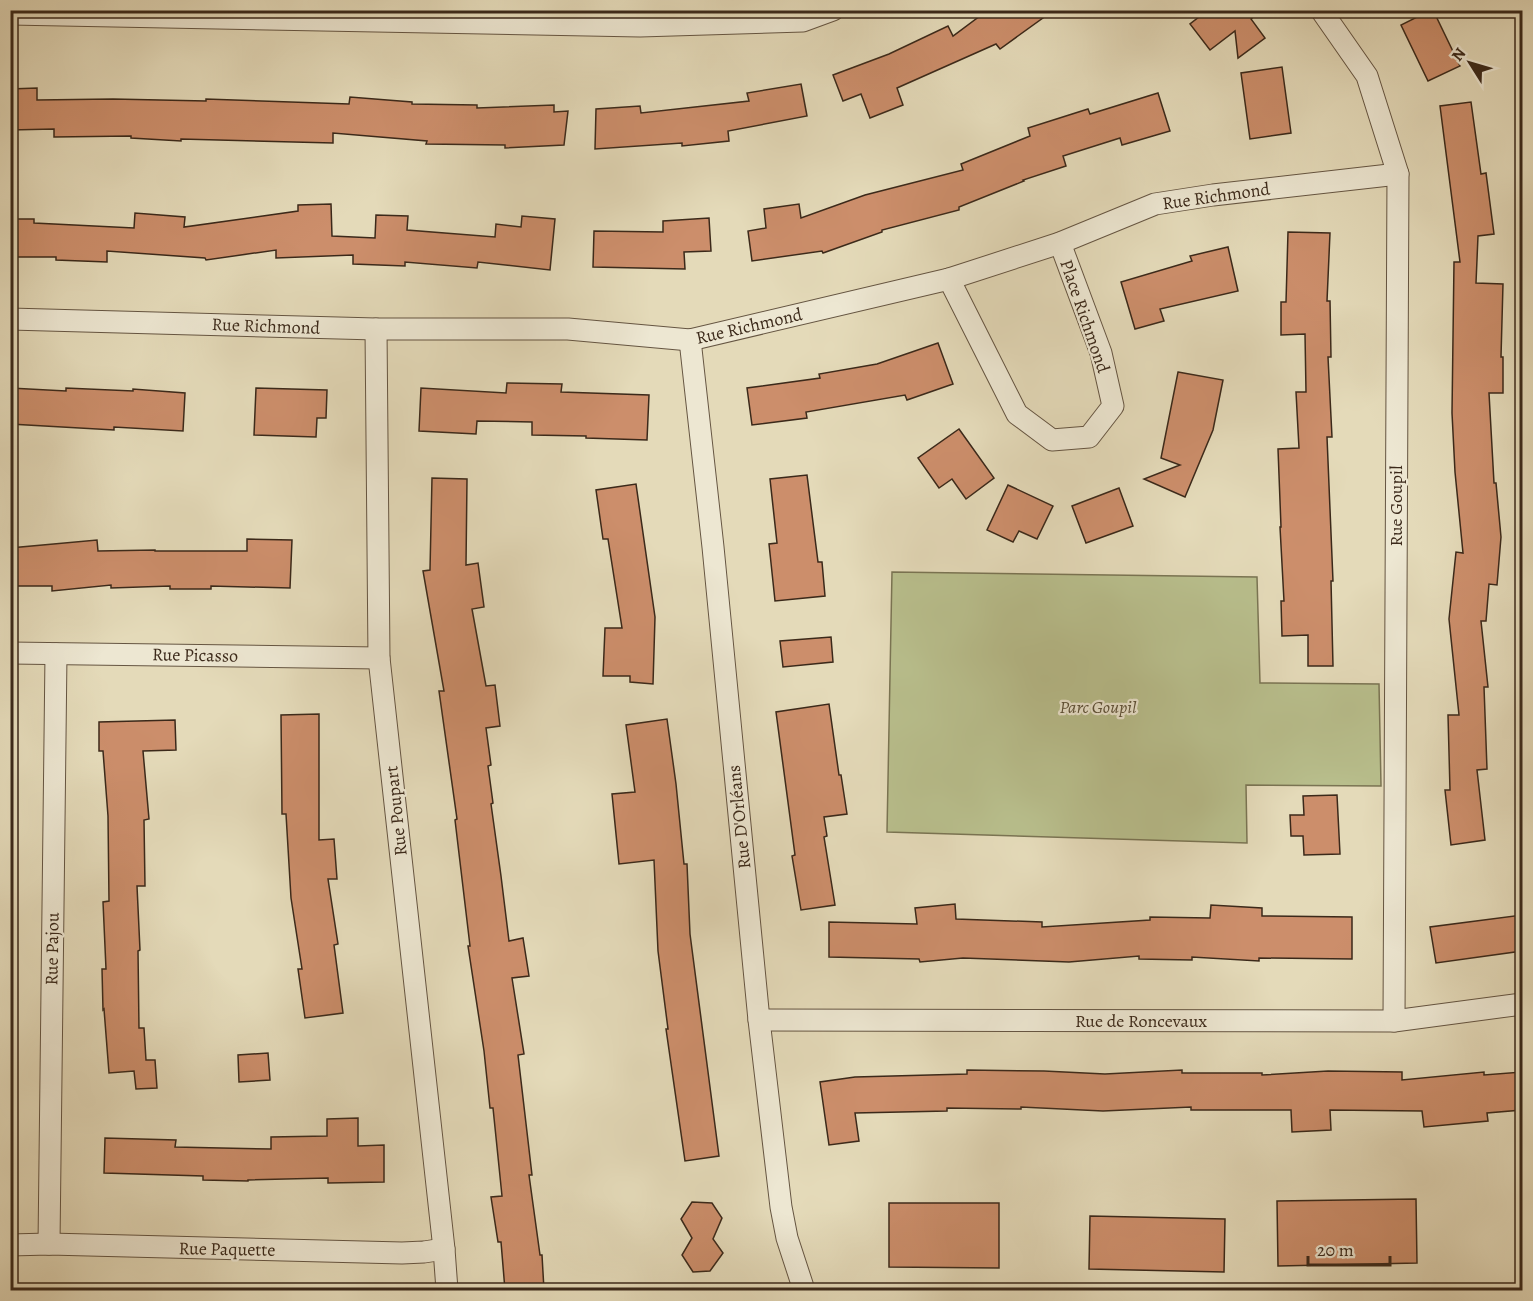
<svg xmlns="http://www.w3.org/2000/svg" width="1533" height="1301" font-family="Alegreya,serif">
<rect width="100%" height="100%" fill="#e4dab9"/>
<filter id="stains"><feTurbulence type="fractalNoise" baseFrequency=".00333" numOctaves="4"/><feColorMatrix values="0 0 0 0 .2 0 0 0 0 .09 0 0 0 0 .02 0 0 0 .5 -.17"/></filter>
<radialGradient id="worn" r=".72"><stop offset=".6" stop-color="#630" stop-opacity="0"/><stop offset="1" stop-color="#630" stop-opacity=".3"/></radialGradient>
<!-- green -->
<path fill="#b8be8c" stroke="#7a7453" stroke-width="1.5" d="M892,572L1257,577L1260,683L1379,684L1381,786L1246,785L1247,843L887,832Z"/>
<!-- building -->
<g fill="#cc8e6b" stroke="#3b291a" stroke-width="1.5">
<path d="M988,10H1054L1000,49L996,44L897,88L903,105L870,118L861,94L843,101L833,75L889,54L948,26L953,36Z"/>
<path d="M1208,10H1262L1251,19L1265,38L1238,58L1235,31L1210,50L1190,24Z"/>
<path d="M1431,10H1433L1460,66L1428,81L1401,25Z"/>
<path d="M1282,67L1291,133L1250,139L1241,73Z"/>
<path d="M801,84L807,116L728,131L729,141L682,146V143L595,149L596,109L640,106L641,113L749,101L747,93Z"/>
<path d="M37,88V100L113,99L206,101V99L349,104L350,97L412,102V104L477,105V108L554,105V112L568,111L564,145L505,148V145L426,144L427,141L333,133V143L181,139V141L131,138V136L54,137V129L10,130V89Z"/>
<path d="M1158,93L1170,131L1122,145L1120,138L1063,156L1066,166L1023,180L1024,181L959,207V210L882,230V232L823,253L822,251L752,261L748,231L766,228L764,209L799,204L801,218L865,195L963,170L961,164L1030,136L1028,128L1088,109L1090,114Z"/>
<path d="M1471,102L1481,174L1486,173L1494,234L1478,236L1476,283L1503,284L1501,357H1503V393H1489L1494,483H1496L1501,537L1497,585L1489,584L1486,621H1481L1488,687H1484L1487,769L1477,770L1485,840L1451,845L1445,790H1450L1448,715H1459L1449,619L1456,552L1463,553L1455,472L1452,413L1454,262H1460L1440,106Z"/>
<path d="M331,204L332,236L375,238L376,215L408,216L407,230L495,237L496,224L521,227L522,216L555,219L550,270L478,262L477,268L405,262V266L353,264V255L276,258V250L206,260L205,258L107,251V262L56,260V257H10V219H34V223L134,228L135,213L185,217L184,227L298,211V205Z"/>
<path d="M709,218L711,251L684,252L685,269L593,267L594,231L663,232V221Z"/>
<path d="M1288,232L1330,233L1327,301H1330L1331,357H1328L1332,437H1327L1333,581H1331L1333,666H1308V635L1282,636L1281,601H1284L1280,527H1281L1278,449L1299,448L1296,392H1306L1305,334L1281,335V302H1286Z"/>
<path d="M1228,247L1238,291L1160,309L1164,321L1135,329L1121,282L1192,261L1190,256Z"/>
<path d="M938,343L953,384L907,400L905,395L806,412L807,418L752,425L747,388L820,378L819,374L877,364Z"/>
<path d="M1178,372L1223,380L1213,430L1185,497L1144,479L1180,465L1161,458Z"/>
<path d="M507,383L562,384L561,392L649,395L647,440L586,438V436L532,435V422L477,421L476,434L419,431L421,388L506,393Z"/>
<path d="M10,388L66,391V388L133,391V389L185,393L183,431L114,427V430L10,424Z"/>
<path d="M256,388L327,390L326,418H317L316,437L254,435Z"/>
<path d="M959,429L994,478L966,499L952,479L939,488L918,458Z"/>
<path d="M807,475L818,562H822L825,596L775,601L769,544L777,543L770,479Z"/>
<path d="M432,478L467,479L466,565L478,563L484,607L472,609L486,686L495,685L500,726L486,728L491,765L488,766L493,803L491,804L501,876L509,941L523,938L529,976L512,978L524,1054L518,1055L532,1175H529L540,1255H542L544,1290H505L501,1242H498L491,1197L502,1196L493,1108H490L484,1051L468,946H470L455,820L457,819L439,691H444L423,571L430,570Z"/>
<path d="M636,484L655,617L653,684L630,682V676H603L605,628H622L608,539H603L596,490Z"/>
<path d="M1008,485L1053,506L1037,539L1019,531L1013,542L987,530Z"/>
<path d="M1119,488L1133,526L1086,543L1072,506Z"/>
<path d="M247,539L292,540L290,588L211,586V589H170V586L111,588V585L52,591V586H10V548L97,540L98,551L155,550V551H247Z"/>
<path d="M831,637L833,662L783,667L780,641Z"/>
<path d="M829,704L839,775H841L847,814L824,817L827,836L824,837L835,905L801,910L792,856L795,855L776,712Z"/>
<path d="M319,714V840L334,839L337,879H328L338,944L334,945L343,1013L305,1018L298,969H302L291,898L286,814H282L281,715Z"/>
<path d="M667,719L676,784L684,864H687L690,934L719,1156L685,1161L666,1029H668L658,951L654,860L619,864L612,794L635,792L626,725Z"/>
<path d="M175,720L176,750L143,751L149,819L144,820L145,886H137L140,950L138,951L139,1028H144L146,1060H155L157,1088L136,1089L134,1071L109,1073L104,1009L103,1010L102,969H106L103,902L109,901L108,816L103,751H99V722Z"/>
<path d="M1337,795L1340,854L1304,855L1303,836H1291L1290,815H1304L1303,796Z"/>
<path d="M955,904L956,919L1042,922V927L1150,920V917L1210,918L1211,905L1262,908V916L1352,917V959L1259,958V961L1192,957V960L1139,959V956L1069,962L963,958L920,962L919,959L829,957V922L917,924L915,908Z"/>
<path d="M1522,915V951L1436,963L1430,927Z"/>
<path d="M268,1053L270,1080L239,1082L238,1055Z"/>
<path d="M967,1070L1044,1071L1105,1074L1182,1070V1073H1262V1075L1328,1071L1402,1072V1080L1484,1072V1075L1522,1072V1110L1487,1113L1488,1121L1424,1127L1422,1111L1330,1110L1331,1130L1292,1132L1291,1110H1191V1107L1103,1111L1021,1107V1109L947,1108V1111L855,1113L859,1141L829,1145L820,1082L855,1077L967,1074Z"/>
<path d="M358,1118V1146L384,1145V1182L328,1183V1178L248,1180V1181L203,1180V1176L104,1173L105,1138L176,1140L175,1147L271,1149V1137L327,1136V1119Z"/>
<path d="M1416,1199L1417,1263L1278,1266L1277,1201Z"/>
<path d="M692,1202L712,1203L722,1218L713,1239L723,1253L710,1271L693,1272L682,1255L692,1238L681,1219Z"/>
<path d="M889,1203H999V1268L889,1267Z"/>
<path d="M1090,1216L1225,1219L1224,1272L1089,1269Z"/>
</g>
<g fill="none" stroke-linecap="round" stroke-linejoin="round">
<defs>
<g id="street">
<path d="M1321,10L1367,76L1398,174L1394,1021"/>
<path d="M10,14L640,26L803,21L833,10"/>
<path d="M949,279L1017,414L1052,440L1089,437L1113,406L1101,353L1060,243"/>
<path d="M10,319L376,329H568L690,340L949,279L1060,243L1155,204L1213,195L1398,174"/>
<path d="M376,329L379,658L444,1249L447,1290"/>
<path d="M690,340L713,547L759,1020L781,1207L787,1238L804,1290"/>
<path d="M10,653L379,658"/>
<path d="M759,1020L1394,1021L1522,1004"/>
<path d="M49,1244L56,654"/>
<path d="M10,1245L49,1244L402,1253L424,1252L444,1249"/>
</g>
</defs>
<!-- street casing -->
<use href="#street" stroke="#655542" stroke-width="23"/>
<!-- street -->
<use href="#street" stroke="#ede7d2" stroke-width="21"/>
</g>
<g text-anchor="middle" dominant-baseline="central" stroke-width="4.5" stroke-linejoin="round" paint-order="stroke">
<!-- street labels -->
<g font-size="18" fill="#3b291a" stroke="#ede7d2">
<text transform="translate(1216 196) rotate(-8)">Rue Richmond</text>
<text transform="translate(1085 316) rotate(71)">Place Richmond</text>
<text transform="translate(266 326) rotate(2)">Rue Richmond</text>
<text transform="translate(749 326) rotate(-13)">Rue Richmond</text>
<text transform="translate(1396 506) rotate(-90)">Rue Goupil</text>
<text transform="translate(195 655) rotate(1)">Rue Picasso</text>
<text transform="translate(396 811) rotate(-96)">Rue Poupart</text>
<text transform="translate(739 817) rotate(-96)">Rue D'Orléans</text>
<text transform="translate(52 949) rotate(-89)">Rue Pajou</text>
<text x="1141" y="1021">Rue de Roncevaux</text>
<text transform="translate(227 1249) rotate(1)">Rue Paquette</text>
</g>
<!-- park labels -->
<g font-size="18" font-style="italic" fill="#5a4e36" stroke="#ede7d2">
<text x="1098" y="707">Parc Goupil</text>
</g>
</g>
<!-- margin -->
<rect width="1533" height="1301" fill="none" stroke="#e4dab9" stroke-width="36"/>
<rect x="12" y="12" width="1509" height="1277" fill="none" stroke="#3b291a" stroke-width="3"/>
<rect x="18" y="18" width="1497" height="1265" fill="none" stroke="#3b291a" stroke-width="1.5"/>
<!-- north arrow -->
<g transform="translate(1470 63) rotate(307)" stroke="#ede7d2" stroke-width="4.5" paint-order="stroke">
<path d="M0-4.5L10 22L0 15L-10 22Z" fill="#3b291a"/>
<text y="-9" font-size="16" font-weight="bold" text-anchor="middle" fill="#3b291a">N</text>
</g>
<!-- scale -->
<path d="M1308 1256v9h82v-9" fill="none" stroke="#3b291a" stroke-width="3"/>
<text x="1317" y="1256" font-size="18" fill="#3b291a" stroke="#ede7d2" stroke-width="4.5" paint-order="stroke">20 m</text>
<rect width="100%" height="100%" filter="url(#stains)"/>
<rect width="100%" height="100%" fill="url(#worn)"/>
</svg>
